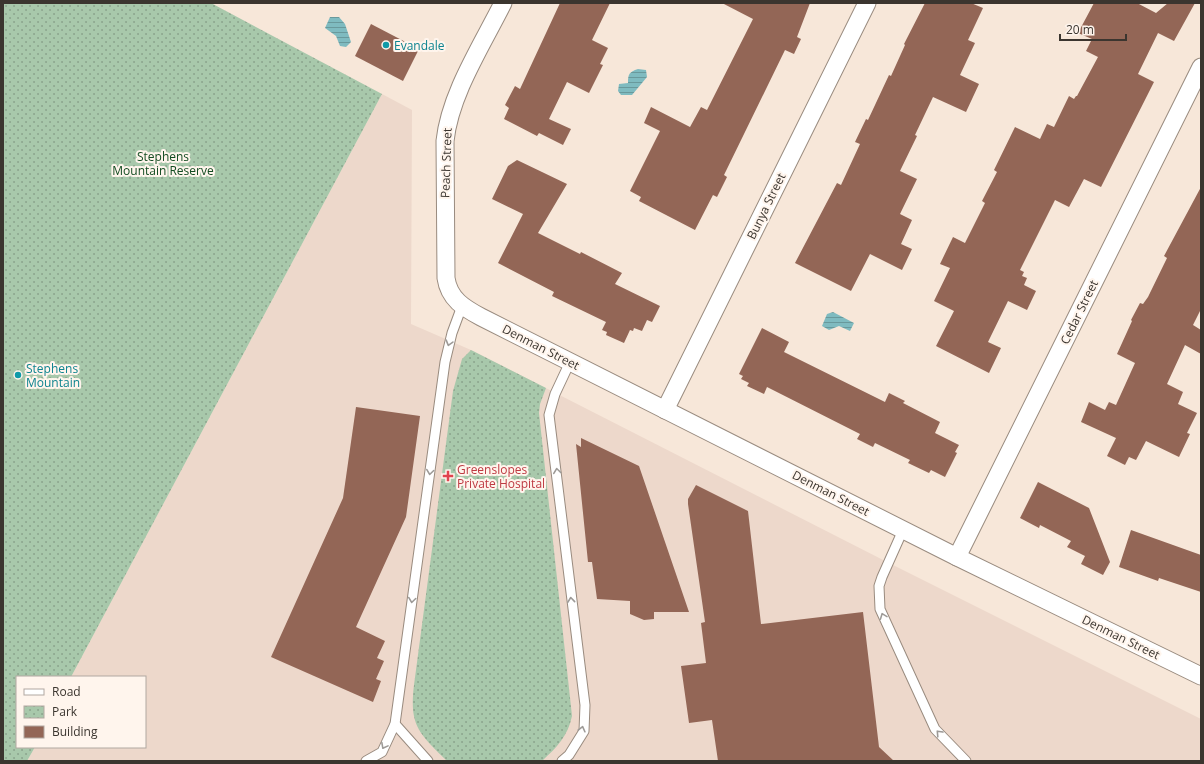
<svg xmlns="http://www.w3.org/2000/svg" width="1204" height="764" font-family="'Open Sans',sans-serif">
<defs>
<pattern id="park-dots" width="8" height="8" patternUnits="userSpaceOnUse"><rect width="8" height="8" fill="#a8c8ab"/><path d="M2 2h.1M6 6h.1" fill="none" stroke="#8aa38c" stroke-width="1.8" stroke-linecap="round"/></pattern>
<pattern id="water-rules" width="6" height="5" patternUnits="userSpaceOnUse"><rect width="6" height="5" fill="#7fbbc0"/><path d="M0 2.5h6" fill="none" stroke="#69999c"/></pattern>
</defs>
<rect width="100%" height="100%" fill="#f7e7d9"/>
<!-- medical -->
<path fill="#edd8cb" d="M382,94L412,110L411,324L471,350L891,564L1201,719V761H27L35,747H145V677H71Z"/>
<!-- park -->
<g fill="url(#park-dots)">
<path d="M3,3H211L382,94L71,677H17V747H35L27,761H3Z"/>
<path d="M471,350L546,388L540,404L539,413L572,716C568,736 557,747 542,761H447C419,733 409,726 414,685L453,391L462,359Z"/>
</g>
<!-- water -->
<g fill="url(#water-rules)">
<path d="M330,17H339L345,24L351,42L346,47L340,46L336,36L325,28Z"/>
<path d="M638,69L646,70L647,77L632,95H621L618,91L619,84L628,83C628,74 629,72 638,69Z"/>
<path d="M833,312L854,323L850,331L839,326L829,330L822,326L827,314Z"/>
</g>
<!-- building -->
<g fill="#936656">
<path d="M560,3H610L592,40L608,48L600,64L603,65L589,93L567,82L549,119L571,129L563,145L539,133L537,136L504,119L509,108L505,105L515,86L520,89Z"/>
<path d="M722,3H810L797,37L801,39L794,54L785,50L724,175L727,177L717,197L713,195L695,230L639,201L641,197L630,191L660,131L644,123L651,107L690,127L701,107L707,110L753,19Z"/>
<path d="M925,3H971L983,8L968,40L975,43L960,75L979,84L966,112L933,97L915,135L917,136L900,171L917,179L900,214L912,220L901,244L912,249L902,270L870,254L851,291L795,263L837,183L841,185L860,144L855,142L866,119L868,120L889,75L891,76L905,45L904,44Z"/>
<path d="M1094,3H1137L1156,13L1168,3H1195L1174,41L1158,33L1138,74L1154,82L1101,187L1084,179L1069,207L1055,200L1020,270L1024,272L1022,276L1027,278L1024,285L1036,291L1027,310L1008,301L988,342L1001,348L989,373L936,346L954,311L934,301L950,268L940,264L953,237L965,243L985,203L982,201L997,172L994,170L1015,127L1040,139L1047,124L1054,127L1069,96L1074,99L1076,96H1077L1098,57L1086,51L1092,39L1078,33Z"/>
<path d="M371,24L419,49L403,81L355,56Z"/>
<path d="M517,160L567,184L538,233L580,254L581,252L622,273L615,284L660,306L652,322L647,320L642,331L634,328L633,331L630,330L624,343L606,335L607,332L602,330L606,322L552,296L554,292L498,263L523,214L492,199L508,166Z"/>
<path d="M1201,187V309L1193,325L1201,330V354L1185,345L1167,384L1183,392L1178,404L1197,413L1187,433L1190,434L1179,457L1146,441L1136,460L1129,457L1125,465L1107,456L1116,438L1081,422L1089,402L1105,410L1109,402L1116,405L1135,363L1117,354L1132,321L1131,320L1140,303L1143,304L1148,297L1167,258L1164,256Z"/>
<path d="M762,328L789,342L784,352L885,402L889,393L905,401L903,403L940,422L935,433L959,445L955,452L957,453L945,477L931,470L929,473L908,463L910,460L875,443L873,447L857,439L860,434L767,387L764,394L747,386L749,383L741,379L743,376L739,374Z"/>
<path d="M356,407L420,416L406,517L356,627L385,641L377,658L384,661L376,679L381,681L373,702L271,657L343,498Z"/>
<path d="M581,438L639,466L689,612H654V619L644,620L630,614V601L597,599L592,562H588L576,444L581,447Z"/>
<path d="M1038,482L1089,508L1110,562L1103,575L1081,564L1085,556L1067,547L1071,541L1040,525L1039,528L1020,518Z"/>
<path d="M696,485L748,511L761,624L863,612L879,747L894,761H718L712,720L689,723L681,666L706,663L701,623L705,622L688,504V499Z"/>
<path d="M1131,530L1201,555V592L1159,578L1158,581L1119,567Z"/>
</g>
<g fill="none" stroke-linecap="round" stroke-linejoin="round">
<defs>
<g id="lane">
<path d="M903,530L882,577L879,586L880,609L935,729L966,761"/>
<path d="M395,724L428,761"/>
<path d="M366,761L382,752L395,724L445,362L452,333L462,306"/>
<path d="M562,761L569,755L584,731L585,705L549,415L555,394L570,362"/>
</g>
<g id="street">
<path d="M503,3C482,45 450,94 445,141L446,278C449,299 464,308 481,317L957,557L1201,676"/>
<path d="M665,410L867,3"/>
<path d="M957,557L1201,67"/>
</g>
</defs>
<!-- lane casing -->
<use href="#lane" stroke="#998b7f" stroke-width="11"/>
<!-- street casing -->
<use href="#street" stroke="#998b7f" stroke-width="19"/>
<!-- lane -->
<use href="#lane" stroke="#fff" stroke-width="9"/>
<!-- street -->
<use href="#street" stroke="#fff" stroke-width="17"/>
</g>
<!-- one-way arrows -->
<defs><path id="oneway-chevron" d="M-2-3.5L2.5 0L-2 3.5" fill="none" stroke-width="1.6" stroke-linecap="round" stroke-linejoin="round"/></defs>
<g stroke="#9d9a97">
<use href="#oneway-chevron" transform="translate(449 343) rotate(106)"/>
<use href="#oneway-chevron" transform="translate(557 471) rotate(-98)"/>
<use href="#oneway-chevron" transform="translate(430 472) rotate(98)"/>
<use href="#oneway-chevron" transform="translate(412 600) rotate(98)"/>
<use href="#oneway-chevron" transform="translate(571 600) rotate(-96)"/>
<use href="#oneway-chevron" transform="translate(883 616) rotate(-111)"/>
<use href="#oneway-chevron" transform="translate(582 729) rotate(-76)"/>
<use href="#oneway-chevron" transform="translate(939 733) rotate(-133)"/>
<use href="#oneway-chevron" transform="translate(384 746) rotate(118)"/>
</g>
<!-- markers -->
<g fill="#0f9aa8" stroke="#fff5ed" stroke-width="1.5">
<circle cx="386" cy="45" r="4"/>
<circle cx="18" cy="375" r="4"/>
</g>
<path fill="#e0444e" stroke="#fff5ed" stroke-width="1.5" d="M446 470h4v4h4v4h-4v4h-4v-4h-4v-4h4z"/>
<g text-anchor="middle" dominant-baseline="central" stroke-width="4" stroke-linejoin="round" paint-order="stroke">
<!-- culture labels -->
<g font-size="12" fill="#0d838f" stroke="#fff5ed" text-anchor="start">
<text x="394" y="45">Evandale</text>
<text x="26" y="368">Stephens<tspan x="26" dy="14">Mountain</tspan></text>
</g>
<!-- park labels -->
<g font-size="12" fill="#124b20" stroke="#fff5ed">
<text x="163" y="156">Stephens<tspan x="163" dy="14">Mountain Reserve</tspan></text>
</g>
<!-- street labels -->
<g font-size="12" fill="#3b352f" stroke="#fff5ed">
<text transform="translate(446 163) rotate(-88)">Peach Street</text>
<text transform="translate(766 206) rotate(-64)">Bunya Street</text>
<text transform="translate(1079 312) rotate(-64)">Cedar Street</text>
<text transform="translate(541 347) rotate(27)">Denman Street</text>
<text transform="translate(831 493) rotate(27)">Denman Street</text>
<text transform="translate(1121 637) rotate(26)">Denman Street</text>
</g>
<!-- health labels -->
<g font-size="12" fill="#be3a42" stroke="#fff5ed" text-anchor="start">
<text x="457" y="469">Greenslopes<tspan x="457" dy="14">Private Hospital</tspan></text>
</g>
</g>
<!-- border -->
<rect width="1204" height="764" fill="none" stroke="#3b352f" stroke-width="8"/>
<!-- legend -->
<rect x="16" y="676" width="130" height="72" fill="#fff5ed" stroke="#b1a8a1"/>
<rect x="24" y="689" width="20" height="6" fill="#ffffff" stroke="#b1a8a1"/>
<text x="52" y="696" font-size="12" fill="#3b352f">Road</text>
<rect x="24" y="706" width="20" height="12" fill="url(#park-dots)" stroke="#b1a8a1"/>
<text x="52" y="716" font-size="12" fill="#3b352f">Park</text>
<rect x="24" y="726" width="20" height="12" fill="#936656" stroke="#b1a8a1"/>
<text x="52" y="736" font-size="12" fill="#3b352f">Building</text>
<!-- scale -->
<path d="M1060 34v6h66v-6" fill="none" stroke="#3b352f" stroke-width="2"/>
<text x="1066" y="34" font-size="12" fill="#3b352f" stroke="#fff5ed" stroke-width="3" paint-order="stroke">20 m</text>
</svg>
